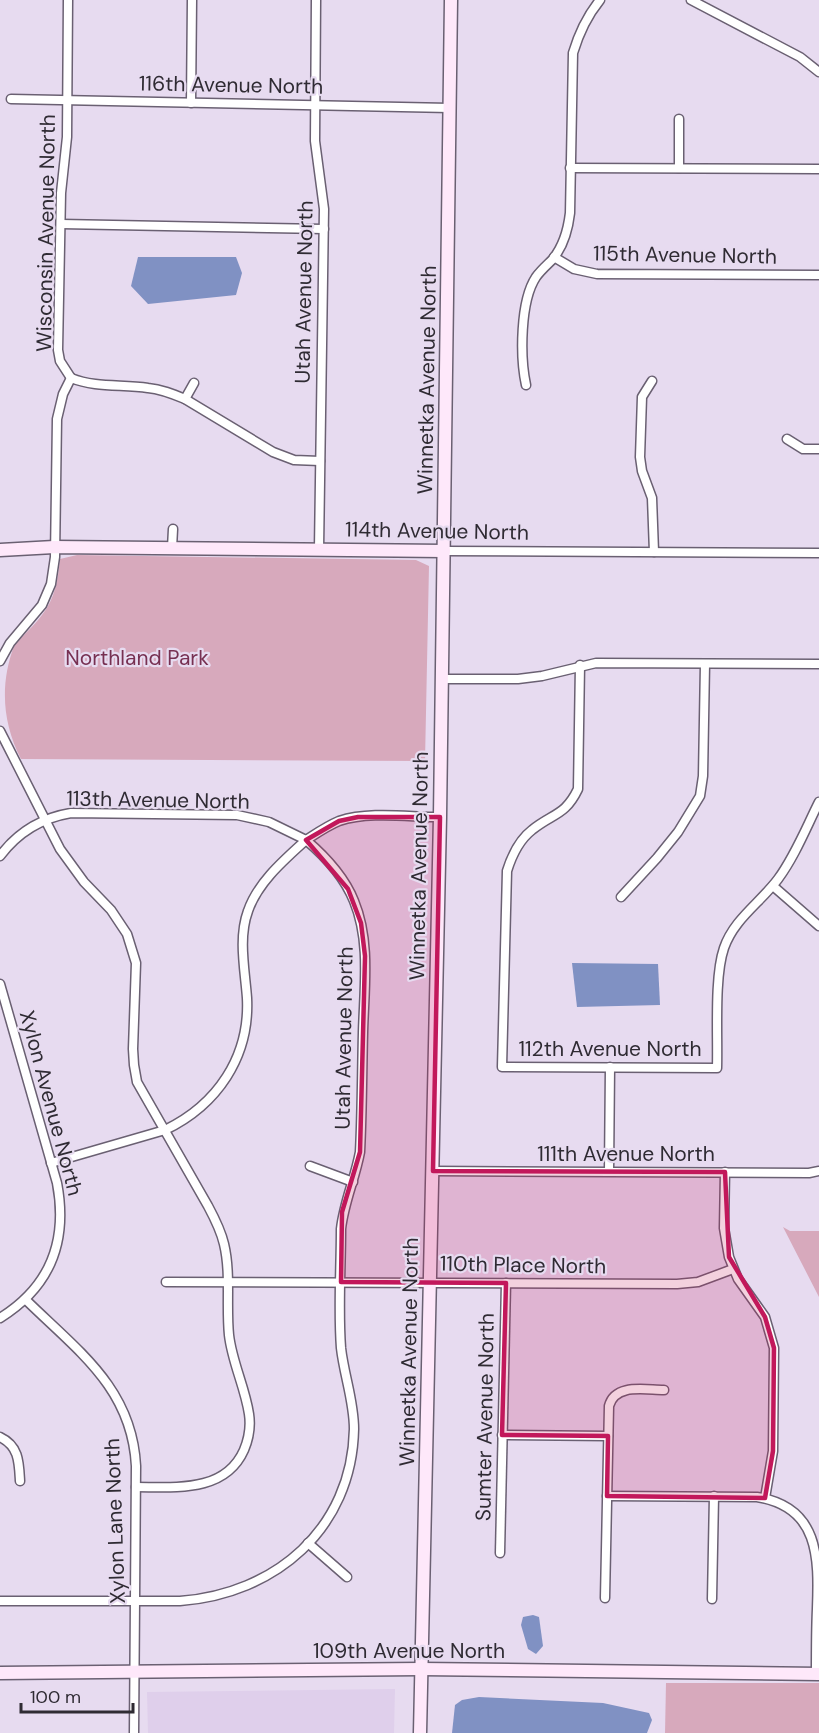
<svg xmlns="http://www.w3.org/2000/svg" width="819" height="1733" font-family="'DM Sans',sans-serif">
<rect width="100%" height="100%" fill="#e7dbf0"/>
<!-- built -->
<path fill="#dfcfeb" d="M395,1689L394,1733H148L147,1692Z"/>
<!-- green -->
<g fill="#d7a9bc">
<path d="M77,555L416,560L429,566L425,761L21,759C2,722 0,684 14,646C23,635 34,626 42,615C55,599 58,579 60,559Z"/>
<path d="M783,1227L790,1231H819V1297Z"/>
<path d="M666,1683H819V1733H665Z"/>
</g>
<!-- water -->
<g fill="#8091c3">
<path d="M138,257H236L242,273L236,295L148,304L131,286Z"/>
<path d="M572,963L658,964L660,1005L577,1007Z"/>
<path d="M533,1615L539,1617L543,1646L536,1654L528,1649L521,1625L523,1617Z"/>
<path d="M479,1697L603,1703L649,1713L652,1720L647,1733H452L455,1705L462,1700Z"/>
</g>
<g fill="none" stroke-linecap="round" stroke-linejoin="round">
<defs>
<g id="street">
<path d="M68,0L67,137L61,193L58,350L60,361L71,378"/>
<path d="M316,0L315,141L324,209L319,549"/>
<path d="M691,0L800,57L819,72"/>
<path d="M11,99L450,108"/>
<path d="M191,103L192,0"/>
<path d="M570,168L819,169"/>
<path d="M679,168V119"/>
<path d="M61,224L324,229"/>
<path d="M554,257L574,269L597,274L819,275"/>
<path d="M71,378C96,388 122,384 148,388C161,389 173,394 185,399L273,452L294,460L320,461"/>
<path d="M652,381L642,397L640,457L642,471L652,498L654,552"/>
<path d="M526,385C520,357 520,301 536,277C541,270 547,265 552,260C564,246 568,230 570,213L573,53C579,33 587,16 600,0"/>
<path d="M185,399L194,383"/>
<path d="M787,439L803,449H819"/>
<path d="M172,548L173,529"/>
<path d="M444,551L819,553"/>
<path d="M0,661L10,643L42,605L51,584L55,557L57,419L63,394L71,378"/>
<path d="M580,665L578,789C565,816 553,813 532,830C519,840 512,855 507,871L502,1067L717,1068C718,1035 714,977 724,948C734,919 760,903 778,879C795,856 806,828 819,802"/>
<path d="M442,679H518L542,676L596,663L819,664"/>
<path d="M0,731L60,849L84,882L111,910L127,934L136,963L133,1049L134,1065L137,1082L208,1206C215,1219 221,1231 224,1244C231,1273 226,1305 229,1335C232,1362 245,1387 249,1414C251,1427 249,1438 244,1450C225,1493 175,1487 136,1487"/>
<path d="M0,856C18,832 41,818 71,813L237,815L269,822L306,840C317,833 327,826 339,821C370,811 408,817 440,817"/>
<path d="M773,886L819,926"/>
<path d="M621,897L657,858L678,832L700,796L703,776L705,664"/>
<path d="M0,984L57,1183C68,1241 50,1287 0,1318"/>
<path d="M310,1166L353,1182"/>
<path d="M433,1171L809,1173L819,1171"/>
<path d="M609,1171L610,1067"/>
<path d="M725,1172L724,1228L729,1257L738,1279L765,1317L774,1348L773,1451L765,1498"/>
<path d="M166,1282L677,1284L698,1282L733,1269"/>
<path d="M26,1300C78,1351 132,1388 136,1466L134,1733"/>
<path d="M502,1435L608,1436"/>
<path d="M0,1437C19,1446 19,1462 20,1481"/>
<path d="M607,1496L757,1497C819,1507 819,1557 817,1609C816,1630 816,1652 816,1674"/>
<path d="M308,1543L347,1577"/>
<path d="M500,1553L506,1283"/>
<path d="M605,1598L609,1406C615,1383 645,1390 664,1390"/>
<path d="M712,1599L714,1496"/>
<path d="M0,1601H180C275,1594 352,1529 354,1429C354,1401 344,1375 341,1348C338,1308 341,1268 341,1229C344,1202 355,1179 360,1152C362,1113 362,1073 363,1033C364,989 371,942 354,901C344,876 326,857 306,840C284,860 258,882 248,911C238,938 245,970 247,998C250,1057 217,1105 165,1130L51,1163"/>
</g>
<g id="secondary">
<path d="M0,550L54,547L444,551"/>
<path d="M0,1673L421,1669L819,1674"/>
<path d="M420,1733L440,817L451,0"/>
</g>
</defs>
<!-- street casing -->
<use href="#street" stroke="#6a6072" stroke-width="11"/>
<!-- secondary casing -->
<use href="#secondary" stroke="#6a6072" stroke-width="15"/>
<!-- street -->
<use href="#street" stroke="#fff" stroke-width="8"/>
<!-- secondary -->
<use href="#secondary" stroke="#fee8fa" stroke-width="12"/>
</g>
<!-- marked area -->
<path fill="#c2185b" fill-opacity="0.2" stroke="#c2185b" stroke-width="4.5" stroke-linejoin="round" d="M358,817H440L433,1171L725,1172L729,1257L765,1317L774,1348L773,1451L765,1498L607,1496L608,1436L502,1435L506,1283L341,1282L342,1212L360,1152L365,956L361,923L348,889L306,840L339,821Z"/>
<g text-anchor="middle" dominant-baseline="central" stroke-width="4.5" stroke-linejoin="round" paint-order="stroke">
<!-- street labels -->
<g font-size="21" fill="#2f2b33" stroke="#e7dbf0">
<text transform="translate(231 85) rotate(1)">116th Avenue North</text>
<text transform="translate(46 233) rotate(-89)">Wisconsin Avenue North</text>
<text transform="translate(685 255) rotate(1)">115th Avenue North</text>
<text transform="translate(304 292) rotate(-89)">Utah Avenue North</text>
<text transform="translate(427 380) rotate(-89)">Winnetka Avenue North</text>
<text transform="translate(437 531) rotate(1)">114th Avenue North</text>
<text transform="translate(158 800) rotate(1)">113th Avenue North</text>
<text transform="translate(419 866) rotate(-89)">Winnetka Avenue North</text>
<text transform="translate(344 1038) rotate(-89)">Utah Avenue North</text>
<text x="610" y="1049">112th Avenue North</text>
<text transform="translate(51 1103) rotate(75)">Xylon Avenue North</text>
<text x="626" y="1154">111th Avenue North</text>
<text transform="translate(523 1265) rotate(1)">110th Place North</text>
<text transform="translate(409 1352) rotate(-89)">Winnetka Avenue North</text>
<text transform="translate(485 1417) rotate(-89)">Sumter Avenue North</text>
<text transform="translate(115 1521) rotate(-92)">Xylon Lane North</text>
<text x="409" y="1651">109th Avenue North</text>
</g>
<!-- park labels -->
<g font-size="21" fill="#773052" stroke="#e7dbf0">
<text x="137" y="658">Northland Park</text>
</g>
</g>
<!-- scale -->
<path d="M21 1703v9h112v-9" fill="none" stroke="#2f2b33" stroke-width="3"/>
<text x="30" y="1703" font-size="18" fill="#2f2b33" stroke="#e7dbf0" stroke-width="4.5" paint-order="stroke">100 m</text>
</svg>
